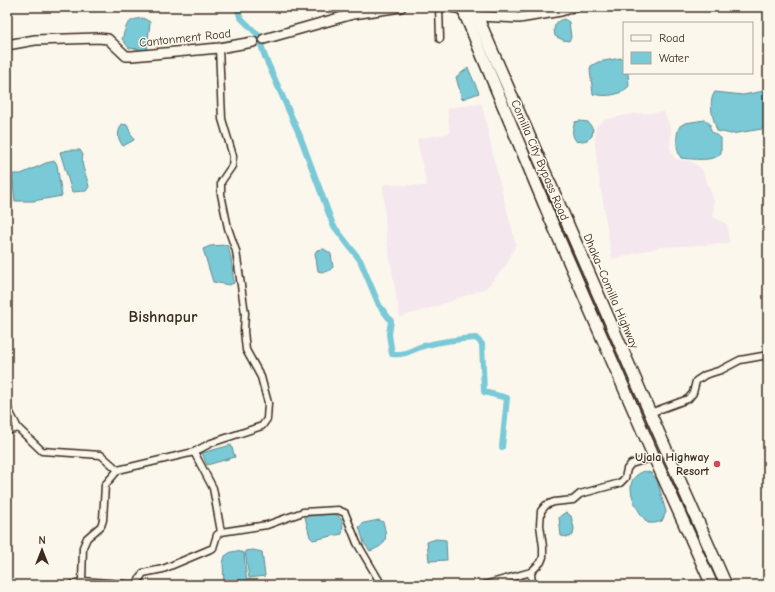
<svg xmlns="http://www.w3.org/2000/svg" width="775" height="592" font-family="'Comic Neue',sans-serif">
<rect width="100%" height="100%" fill="#fbf7ec"/>
<filter id="ink" filterUnits="userSpaceOnUse"><feTurbulence type="fractalNoise" baseFrequency=".025" numOctaves="2"/><feDisplacementMap in="SourceGraphic" scale="8" xChannelSelector="R" yChannelSelector="G"/><feConvolveMatrix kernelMatrix="1 2 1 2 8 2 1 2 1" color-interpolation-filters="sRGB"/></filter>
<g filter="url(#ink)">
<!-- built -->
<g fill="#f4e7ed">
<path d="M482,104L495,165L516,244L505,267L486,288L437,306L400,317L386,235L383,184L427,186L417,139L450,133L447,108Z"/>
<path d="M664,112L671,128L670,148L674,158L680,160L690,161L702,169L714,200L713,217L727,224L729,243L719,244L660,247L612,259L598,171L595,144L596,127L604,120L632,114Z"/>
</g>
<!-- water -->
<g fill="#7ac9d7" stroke="#61898d">
<path d="M143,18L150,22L147,50L129,48L122,39C127,24 126,20 143,18Z"/>
<path d="M564,19L569,22L571,37L569,41L563,40L555,36C553,28 554,21 564,19Z"/>
<path d="M621,58L624,61V73H628L629,86C620,96 606,97 593,94L590,70L591,66L598,62Z"/>
<path d="M468,68L479,93L462,99L456,77Z"/>
<path d="M764,91L768,95V128L731,134L717,131C714,121 707,102 715,92L743,95Z"/>
<path d="M705,120L710,124C709,133 715,134 721,138V154C712,162 693,159 681,158C676,151 675,134 680,126L685,123Z"/>
<path d="M580,121L588,122L593,129L592,136L587,140L577,142C571,136 572,129 575,122Z"/>
<path d="M122,124L127,125L134,140L123,146C117,138 117,133 122,124Z"/>
<path d="M69,150H80L83,155C80,167 87,175 89,187L86,191L72,192L60,152Z"/>
<path d="M55,161L57,165L62,196L33,201H15L12,174H21L46,163Z"/>
<path d="M225,245L228,246L231,258L234,283L229,285L213,282L203,249L210,246Z"/>
<path d="M324,249L331,254L333,267C329,272 324,273 318,271L315,253L317,250Z"/>
<path d="M231,445L235,457L207,465L202,453Z"/>
<path d="M644,471L651,473L657,480L666,512L662,521L655,523H648C639,514 626,492 633,479C636,475 640,473 644,471Z"/>
<path d="M566,512L571,516L574,528L573,535L569,537L561,536L559,517Z"/>
<path d="M333,513C343,518 344,523 342,534L313,540L310,537L305,517L316,514Z"/>
<path d="M379,520L383,522C388,539 387,545 370,551L364,543L359,527L364,523Z"/>
<path d="M436,539L446,540L447,560L429,561L427,542Z"/>
<path d="M253,550L262,552L265,576L249,578L245,551Z"/>
<path d="M237,551L244,553L247,585H224L223,563L225,556L231,552Z"/>
</g>
<g fill="none" stroke-linecap="round" stroke-linejoin="round">
<!-- canal -->
<path stroke="#7ac9d7" stroke-width="6" d="M237,7L240,17L258,35L265,57L300,136L333,225L360,260L379,305L391,321L389,334L392,354C407,356 413,348 427,345C443,341 460,339 476,338L482,344L484,392L507,398L502,447"/>
<defs>
<g id="minor">
<path d="M439,7L440,39"/>
<path d="M7,407L18,428L42,451L101,455L118,470L194,452L211,443L262,426L267,419L268,403L261,377L246,350L244,331L245,313L236,251L228,228L221,194V182L232,166L233,156L222,119L219,48"/>
<path d="M650,413L688,399L693,393L696,381L705,375L721,370L740,360L768,355"/>
<path d="M7,431L18,428"/>
<path d="M194,452L213,488L221,532"/>
<path d="M531,572L532,585"/>
<path d="M82,581L83,547L87,538L101,526L103,520L105,485L118,470"/>
<path d="M72,585L82,581L136,585"/>
<path d="M136,585L143,573L163,569L213,548L217,535L221,532L267,525L303,512L338,510L345,513L357,543L380,582L384,585"/>
<path d="M484,585L531,572L541,562L543,557V547L540,525L541,511L546,505L554,502L573,500L580,494L620,483L625,478L627,469L631,464L654,457"/>
</g>
<g id="secondary">
<path d="M450,7L463,9L477,16L519,18L561,11L574,7"/>
<path d="M264,39L353,14L401,7"/>
<path d="M7,45L35,40L98,38L108,39L126,56H132L219,48L253,42"/>
</g>
<g id="trunk">
<path d="M462,7L550,218L654,457L712,585"/>
<path d="M473,7L650,413L726,585"/>
</g>
</defs>
<!-- minor casing -->
<use href="#minor" stroke="#3b2a1e" stroke-width="9"/>
<!-- secondary casing -->
<use href="#secondary" stroke="#3b2a1e" stroke-width="12"/>
<!-- trunk casing -->
<use href="#trunk" stroke="#3b2a1e" stroke-width="14"/>
<!-- minor -->
<use href="#minor" stroke="#fbf7ec" stroke-width="6"/>
<!-- secondary -->
<use href="#secondary" stroke="#fbf7ec" stroke-width="9"/>
<!-- trunk -->
<use href="#trunk" stroke="#fbf7ec" stroke-width="11"/>
</g>
</g>
<!-- markers -->
<circle fill="#d1495b" stroke="#fbf7ec" stroke-width="1.5" cx="717" cy="464" r="4"/>
<g text-anchor="middle" dominant-baseline="central" stroke-width="3" stroke-linejoin="round" paint-order="stroke">
<!-- street labels -->
<g font-size="12" fill="#3b2a1e" stroke="#fbf7ec">
<text transform="translate(185 38) rotate(-6)">Cantonment Road</text>
<text transform="translate(540 160) rotate(67)">Comilla City Bypass Road</text>
<text transform="translate(611 291) rotate(67)">Dhaka–Comilla Highway</text>
</g>
<!-- poi labels -->
<g font-size="12" font-weight="bold" fill="#3b2a1e" stroke="#fbf7ec" text-anchor="end">
<text x="709" y="457">Ujala Highway<tspan x="709" dy="14">Resort</tspan></text>
</g>
<!-- district labels -->
<g font-size="16" font-weight="bold" fill="#3b2a1e" stroke="#fbf7ec">
<text x="163" y="317">Bishnapur</text>
</g>
</g>
<!-- margin -->
<rect width="775" height="592" fill="none" stroke="#fbf7ec" stroke-width="24"/>
<rect x="12" y="12" width="751" height="568" fill="none" stroke="#3b2a1e" stroke-width="1.5" filter="url(#ink)"/>
<!-- legend -->
<rect x="623" y="22" width="130" height="52" fill="#fbf7ec" stroke="#aea59a"/>
<rect x="631" y="35" width="20" height="6" fill="#fbf7ec" stroke="#aea59a"/>
<text x="659" y="42" font-size="12" fill="#3b2a1e">Road</text>
<rect x="631" y="52" width="20" height="12" fill="#7ac9d7" stroke="#aea59a"/>
<text x="659" y="62" font-size="12" fill="#3b2a1e">Water</text>
<!-- north arrow -->
<g transform="translate(42 550)" stroke="#fbf7ec" stroke-width="3" paint-order="stroke">
<path d="M0-3L7 15L0 10L-7 15Z" fill="#3b2a1e"/>
<text y="-6" font-size="11" font-weight="bold" text-anchor="middle" fill="#3b2a1e">N</text>
</g>
</svg>
